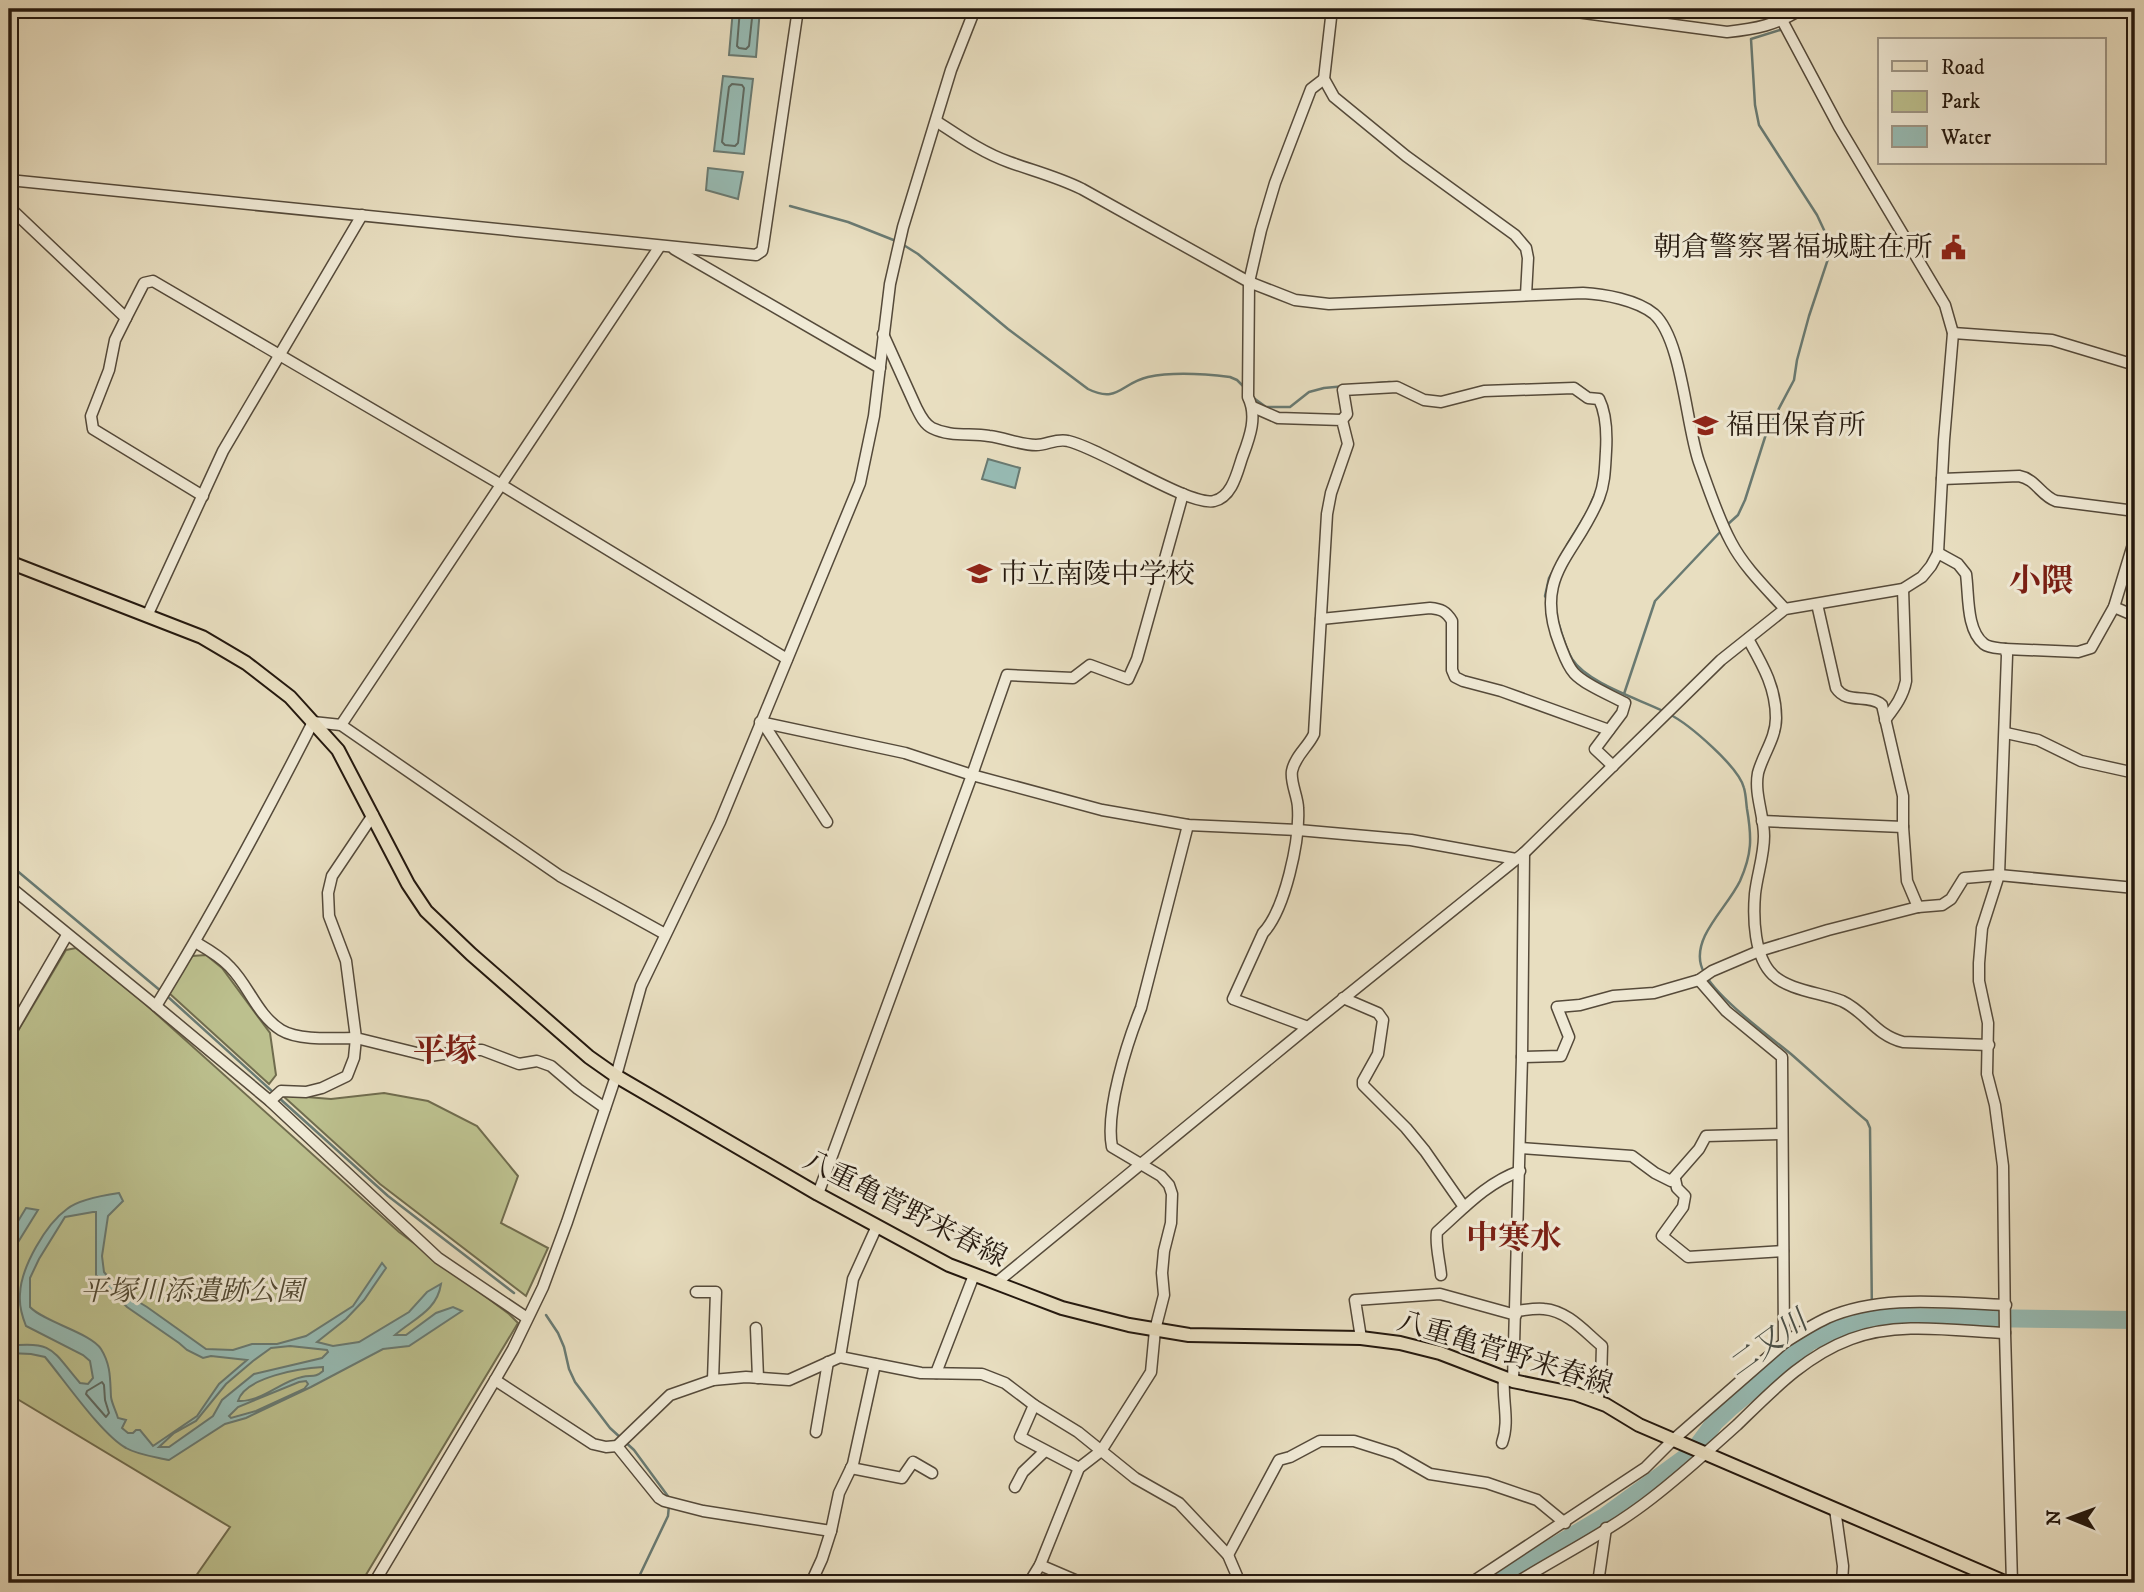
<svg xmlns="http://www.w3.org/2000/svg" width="2144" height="1592" font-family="'IM FELL DW Pica','Noto Serif JP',serif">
<rect width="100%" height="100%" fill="#e8dec0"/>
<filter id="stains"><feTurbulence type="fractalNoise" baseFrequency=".00286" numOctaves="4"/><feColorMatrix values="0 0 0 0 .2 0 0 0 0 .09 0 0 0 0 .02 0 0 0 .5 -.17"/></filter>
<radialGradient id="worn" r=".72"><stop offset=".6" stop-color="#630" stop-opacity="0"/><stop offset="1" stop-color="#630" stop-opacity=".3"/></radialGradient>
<!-- green -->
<g fill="#bcc08e" stroke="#706c4e" stroke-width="2">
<path d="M76,948L143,1002L399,1232L509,1314L518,1323L361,1583H191L230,1527L9,1394V1046L66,950Z"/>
<path d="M206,955L222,968L270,1033L276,1075L269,1084L169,993L192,956Z"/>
<path d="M384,1093L428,1101L477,1126L518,1176L501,1223L548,1248L526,1296L380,1184L282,1095L331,1099Z"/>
</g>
<!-- water -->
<g fill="#97bcb5" stroke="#697a72" stroke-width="2" fill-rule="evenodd">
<path d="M733,9H760L756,57L729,55Z"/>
<path d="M723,76L753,79L744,154L714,151Z"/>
<path d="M708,168L743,172L738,199L706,190Z"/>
<path d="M988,459L1020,468L1015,488L982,479Z"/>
<path d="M119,1193L123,1201L108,1216L102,1256L104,1272L119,1290L147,1307L206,1349L233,1350L252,1344H277L306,1336L353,1306L382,1263L386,1268L364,1300L346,1319L317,1342L333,1346L359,1342L409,1312L427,1292L441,1284C437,1311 413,1319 395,1335H406L436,1313L453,1307L462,1311L409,1346L383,1349L311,1387L246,1418L225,1424L169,1460C156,1457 138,1455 126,1448C102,1435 65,1381 45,1357L31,1354L9,1353V1346C54,1340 53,1352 80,1383L88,1384L93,1378L90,1361L83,1355L26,1326C22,1316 19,1305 20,1294C21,1267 46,1224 67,1209C78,1200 105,1195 119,1193ZM93,1212H96V1275L127,1307L179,1343L187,1350L203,1358L211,1356L247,1360L219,1384L197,1416L153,1446L140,1430H136L133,1433H128L122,1428L126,1420L118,1418C116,1411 112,1404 111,1397C110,1379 111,1365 101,1349C91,1333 44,1322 30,1307V1278L39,1259L65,1217ZM290,1346L327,1350L328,1352L322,1358L254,1374L222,1400L213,1416L169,1447H159L174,1433L196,1421L226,1384L253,1361L271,1348ZM323,1367V1371C315,1378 312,1375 302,1377C281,1381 260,1403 238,1401C245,1377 301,1368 323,1367ZM306,1381L308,1384L304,1389L256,1411L231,1418L229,1416L238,1407L299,1382Z"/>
<path d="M26,1208L38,1210L12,1252L9,1264V1236Z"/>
</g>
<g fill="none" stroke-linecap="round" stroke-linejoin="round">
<!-- shore -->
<g stroke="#5e6a62" stroke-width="2">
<path d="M740,9L737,46L739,48L746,49L749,46L753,9"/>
<path d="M732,84L742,85L744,88L738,143L735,146L725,145L722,142L729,87Z"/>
<path d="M102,1382L104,1385L105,1400L109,1413L106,1417L86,1394L87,1391Z"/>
</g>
<!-- stream -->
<g stroke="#697a72" stroke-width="2.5">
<path d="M790,206L848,222L896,241"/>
<path d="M902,244L918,254L1008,329L1088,389C1118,404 1121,383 1148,377C1171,372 1206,374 1230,377L1237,380L1244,387"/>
<path d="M1550,384H1577L1592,395"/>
<path d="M1255,399L1266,407H1290L1309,392L1324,388L1389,382L1398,383"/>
<path d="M1591,503L1597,490"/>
<path d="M1727,525L1738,515L1745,500L1767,431L1794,380L1797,360L1809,316L1832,247L1817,215L1759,125L1755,105L1751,39L1780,30"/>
<path d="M1567,545L1589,509"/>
<path d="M1547,599L1545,596L1549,578L1564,551"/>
<path d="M1557,618C1561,631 1565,647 1572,659C1587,683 1639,699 1663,711"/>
<path d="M1624,694L1655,601L1722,530"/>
<path d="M1669,714C1689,724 1739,767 1744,788C1746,795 1746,802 1747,809C1752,838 1752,854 1740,881C1727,908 1693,936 1701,965C1708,992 1768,1035 1791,1054C1816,1076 1841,1099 1867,1121L1870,1128L1872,1319"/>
<path d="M9,864L162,992"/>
<path d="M167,996L274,1093"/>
<path d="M278,1097L388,1196L514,1293"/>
<path d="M546,1315L558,1333L564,1347L569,1369L575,1382L610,1428L634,1450L670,1499"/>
<path d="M636,1583L668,1516L669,1505"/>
</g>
<!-- river -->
<path stroke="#97bcb5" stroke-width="18" d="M1493,1583L1604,1517L1693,1452L1715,1422L1731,1407L1809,1342L1842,1328L1872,1319L1902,1317L2135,1320"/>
<defs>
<g id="minor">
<path d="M1332,9L1324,79L1334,97L1406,156L1515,235L1526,248L1528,258L1526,295"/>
<path d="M1554,9L1727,32C1755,29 1777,25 1801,9"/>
<path d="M936,121C959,136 983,153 1009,162C1034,171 1058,177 1082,189L1249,282L1295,300L1329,304L1583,293C1604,294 1637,300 1654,314C1682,339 1686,425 1699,462C1708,487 1718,518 1731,542C1744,567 1766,588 1785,609"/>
<path d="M9,180L756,255L762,251L763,246L798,9"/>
<path d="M9,207L126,318L144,283L153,281L500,484L787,659"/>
<path d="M674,249L880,368"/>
<path d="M126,318L115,340L109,370L91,416L93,429L203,496"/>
<path d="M1953,333L2052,340L2135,365"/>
<path d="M883,334L916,407C920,415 924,424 932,428C950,437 970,433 989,436C1005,438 1021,445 1036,445C1047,445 1057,438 1068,441C1100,448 1190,507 1214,501C1232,497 1237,473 1242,458C1249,439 1258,417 1248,397L1249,282L1261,230L1275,183L1311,89L1324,79"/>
<path d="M1253,407L1278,418L1342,420L1348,444L1331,493L1327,514L1314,734C1308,747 1295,756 1292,771C1290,782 1298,797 1298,808C1300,840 1285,910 1263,933L1233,999L1308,1027"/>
<path d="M1342,420L1347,414L1343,390L1397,387L1424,400L1441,402L1484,391L1574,388L1588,398L1599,399C1607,415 1607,434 1606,451C1605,467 1605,483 1599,498C1575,557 1532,575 1560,645C1564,655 1567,665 1574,673C1585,685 1610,695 1625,703L1622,713L1595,749L1613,766"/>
<path d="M1942,479L2019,476C2036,479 2041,496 2056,501L2135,511"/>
<path d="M1938,553L1958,564L1966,574C1969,595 1966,630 1984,644C1989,648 1999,648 2005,649L2007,655L1999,875L1982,928L1979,963V981L1988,1023L1987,1074L1995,1105L2003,1166L2005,1333L2012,1583"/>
<path d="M1817,604L1836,688C1847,705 1868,693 1882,705L1903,796V827L1907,881L1918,907"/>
<path d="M2114,607L2135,616"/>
<path d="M147,616L223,451L362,215"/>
<path d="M1321,619L1430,608C1441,609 1446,611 1452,621V670L1455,677L1463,681L1501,691L1609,730"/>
<path d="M1748,639C1762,664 1776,687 1776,718C1776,738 1763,754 1758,773C1754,794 1764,815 1764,836C1764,856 1757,875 1755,894C1753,918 1754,957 1773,975C1788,990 1822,993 1842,1001C1866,1012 1875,1035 1903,1042L1989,1045"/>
<path d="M2005,649L2078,652L2091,648L2114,607L2135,538"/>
<path d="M1885,720C1894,708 1903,697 1906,681L1903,589"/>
<path d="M760,722L905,753L972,775L1102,810L1188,825L1298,830L1411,840L1516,859"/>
<path d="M763,723L827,822"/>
<path d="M341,725L660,246"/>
<path d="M2006,733L2038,740L2081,761L2135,773"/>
<path d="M373,815L332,876L328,893L329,916L346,961L356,1038L429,1056L473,1050H482L519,1064L537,1061L551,1066L578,1089L605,1108"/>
<path d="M1762,821L1903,827"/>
<path d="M9,886L156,1006L270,1101L438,1258L527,1318"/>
<path d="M195,942C207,949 220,956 230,967C249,986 257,1015 281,1030C299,1041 335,1038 356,1038L354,1058L347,1076L322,1088L306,1092L281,1091L270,1101"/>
<path d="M1343,998L1378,1013L1383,1020L1378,1054L1363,1081V1085L1406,1128L1425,1151L1464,1207"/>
<path d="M156,1006C213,914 264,818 313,722L341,725L560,876L665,934"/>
<path d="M9,1035L67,935"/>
<path d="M1522,1057L1561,1056L1569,1037L1557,1007L1580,1005L1613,996L1654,993L1699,980L1712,971L1759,951L1828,930L1918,907L1942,905L1951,899L1964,878L1999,875L2135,888"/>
<path d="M1520,1148L1632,1156L1655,1173L1671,1181L1699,1149L1706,1136L1782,1134"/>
<path d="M1675,1179L1677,1188L1685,1196L1683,1207L1662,1236L1688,1257L1783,1251"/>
<path d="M818,1194L972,775L1007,675L1073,678L1090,665L1128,679L1137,659L1183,494"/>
<path d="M1441,1275C1440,1262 1435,1245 1437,1232C1463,1209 1486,1183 1520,1171"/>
<path d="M996,1283L1308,1027L1524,853L1721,660L1785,609L1903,589L1922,577L1931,566L1938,553L1944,440L1953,333L1945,305L1839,127L1776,9"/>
<path d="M696,1292H716L713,1380"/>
<path d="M1516,1311C1525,1310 1535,1308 1544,1309C1568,1311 1585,1332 1602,1346L1601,1381L1597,1402"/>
<path d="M756,1328L758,1378"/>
<path d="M1361,1338L1355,1300L1440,1294L1516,1315"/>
<path d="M1784,1343C1798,1334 1812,1325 1827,1318C1882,1294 1947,1303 2006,1305"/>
<path d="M840,1357L853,1279L877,1226"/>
<path d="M936,1373L974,1275"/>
<path d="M495,1380L593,1444L606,1447L617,1446L670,1395L713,1380L746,1377L789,1380L840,1357L921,1373L982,1374L1005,1383L1034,1405L1078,1432L1135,1478L1179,1503L1228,1555L1240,1583"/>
<path d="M1513,1381L1522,1057L1524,853"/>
<path d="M1034,1405L1020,1437L1079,1468"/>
<path d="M816,1432L828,1362"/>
<path d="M1502,1443C1510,1421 1502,1401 1504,1378"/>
<path d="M617,1446L659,1498L664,1501L703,1511L831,1531"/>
<path d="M851,1468L902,1478L913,1462L932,1473"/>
<path d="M1015,1487L1023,1472L1045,1451"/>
<path d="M1835,1509L1843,1566L1842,1583"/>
<path d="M1228,1555L1279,1460L1290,1457L1320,1441H1354L1395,1454L1430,1474L1487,1483L1537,1500L1565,1523"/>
<path d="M1040,1565L1082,1583"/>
<path d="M374,1583L495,1380L513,1349L543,1287L567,1222L616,1076L641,986L720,822L860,483L874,416L890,284L903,227L951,70L975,9"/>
<path d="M811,1583L822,1559L831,1531L839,1493L853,1464L875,1364"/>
<path d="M1029,1583L1040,1565L1079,1468L1101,1451L1151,1372L1155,1330L1164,1295L1162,1273L1164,1251L1171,1223L1172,1194L1169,1185L1161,1176L1112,1147C1105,1111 1127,1043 1141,1008L1188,825"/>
<path d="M1471,1583L1645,1468L1673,1440L1784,1343L1782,1057L1726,1011L1699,980"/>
<path d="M1516,1583C1561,1555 1610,1531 1652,1498C1682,1475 1709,1450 1737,1425C1772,1391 1805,1356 1851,1339C1899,1321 1956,1331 2005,1333"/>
<path d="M1598,1583L1606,1528"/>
</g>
<path id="major" d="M9,562L202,637L246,663L290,697L338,750L408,884L426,911L471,954L589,1057L616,1076L818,1194L949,1265L1062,1308L1129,1325L1189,1335L1361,1338L1400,1343L1440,1353L1513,1381L1576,1394L1606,1405L1639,1425L2007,1583"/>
</defs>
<!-- minor casing -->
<use href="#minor" stroke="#554a3a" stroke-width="13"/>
<!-- major casing -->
<use href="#major" stroke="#24180e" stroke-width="16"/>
<!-- minor -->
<use href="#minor" stroke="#f0ead6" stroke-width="10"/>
<!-- major -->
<use href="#major" stroke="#e8dec0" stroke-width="12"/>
</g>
<!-- icons -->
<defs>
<symbol id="civic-bare" viewBox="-9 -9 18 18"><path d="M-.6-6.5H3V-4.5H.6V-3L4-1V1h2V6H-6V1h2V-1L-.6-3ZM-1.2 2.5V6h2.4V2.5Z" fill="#8f2418" stroke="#f0ead6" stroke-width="2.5" paint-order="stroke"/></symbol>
<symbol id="school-bare" viewBox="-9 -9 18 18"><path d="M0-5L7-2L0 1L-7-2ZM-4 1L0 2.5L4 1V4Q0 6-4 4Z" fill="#8f2418" stroke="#f0ead6" stroke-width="2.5" paint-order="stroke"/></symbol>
</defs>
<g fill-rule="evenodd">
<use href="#civic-bare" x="1936" y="230" width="35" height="35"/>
<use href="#school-bare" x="1688" y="408" width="35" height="35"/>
<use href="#school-bare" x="962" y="556" width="35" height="35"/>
</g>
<g text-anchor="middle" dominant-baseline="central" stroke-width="6" stroke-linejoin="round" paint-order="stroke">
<!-- poi labels -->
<g font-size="28" fill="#24180e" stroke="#f0ead6" text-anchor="start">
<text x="1933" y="247" text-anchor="end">朝倉警察署福城駐在所</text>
<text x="1726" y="425">福田保育所</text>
<text x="999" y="574">市立南陵中学校</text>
</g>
<!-- street labels -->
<g font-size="28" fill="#24180e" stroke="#f0ead6">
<text transform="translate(905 1209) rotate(27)">八重亀菅野来春線</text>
<text transform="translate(1505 1353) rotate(17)">八重亀菅野来春線</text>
</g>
<!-- park labels -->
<g font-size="28" font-style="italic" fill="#524a34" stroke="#f0ead6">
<text x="192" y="1291">平塚川添遺跡公園</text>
</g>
<!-- water labels -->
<g font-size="30" font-style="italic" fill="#4c5148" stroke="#f0ead6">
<text transform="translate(1768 1345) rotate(-36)">二又川</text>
</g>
<!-- quarter labels -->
<g font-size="32" font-weight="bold" fill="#7a1f14" stroke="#f0ead6">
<text x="2041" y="582">小隈</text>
<text x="445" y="1052">平塚</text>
<text x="1514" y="1239">中寒水</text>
</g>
</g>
<!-- margin -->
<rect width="2144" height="1592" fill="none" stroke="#e8dec0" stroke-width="35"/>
<rect x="10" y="10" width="2123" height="1571" fill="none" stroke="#24180e" stroke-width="3.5"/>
<rect x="18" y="18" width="2109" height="1557" fill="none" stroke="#24180e" stroke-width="2"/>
<!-- legend -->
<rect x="1878" y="38" width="228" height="126" fill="#f0ead6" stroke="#9e9686" stroke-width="2"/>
<rect x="1892" y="61" width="35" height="10" fill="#e8dec0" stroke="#9e9686" stroke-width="2"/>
<text x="1941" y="74" font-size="21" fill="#24180e">Road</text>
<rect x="1892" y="91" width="35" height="21" fill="#bcc08e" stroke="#9e9686" stroke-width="2"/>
<text x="1941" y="108" font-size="21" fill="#24180e">Park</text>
<rect x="1892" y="126" width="35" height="21" fill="#97bcb5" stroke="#9e9686" stroke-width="2"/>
<text x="1941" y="144" font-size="21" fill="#24180e">Water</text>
<!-- north arrow -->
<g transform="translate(2070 1518) rotate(271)" stroke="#f0ead6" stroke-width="5" paint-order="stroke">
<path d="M0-5L12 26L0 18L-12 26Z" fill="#24180e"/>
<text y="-10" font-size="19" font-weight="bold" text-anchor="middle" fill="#24180e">N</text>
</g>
<rect width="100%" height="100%" filter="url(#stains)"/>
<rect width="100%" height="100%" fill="url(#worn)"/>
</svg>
